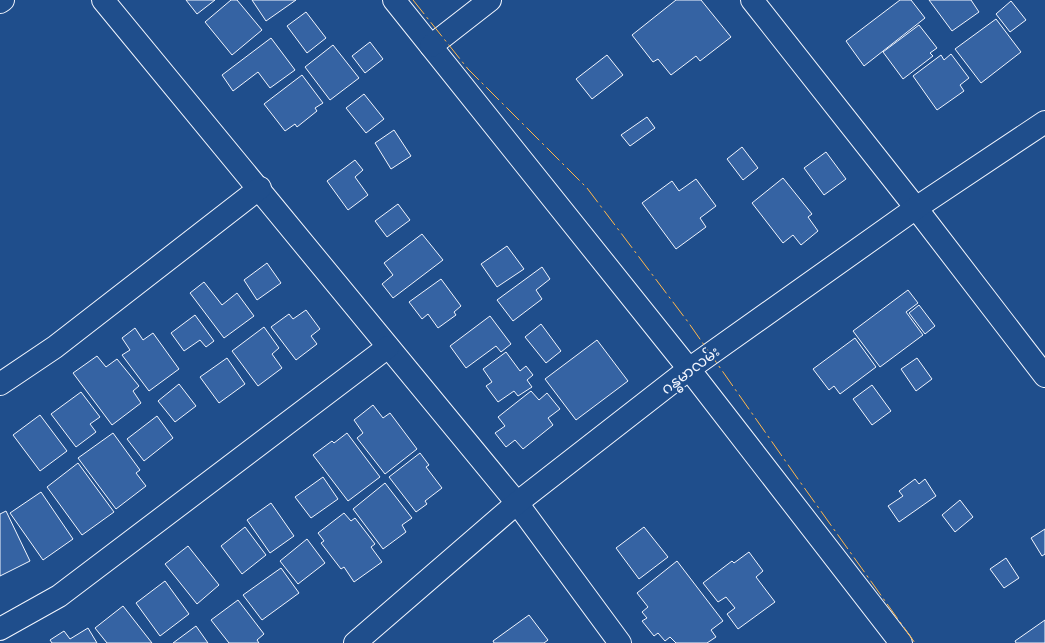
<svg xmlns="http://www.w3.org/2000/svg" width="1045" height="643" font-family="'Titillium Web','Noto Sans Myanmar',sans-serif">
<rect width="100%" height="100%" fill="#1f4e8c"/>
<!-- building -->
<g fill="#3563a3" stroke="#f2f6ff">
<path d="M186,0H215L197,14Z"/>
<path d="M231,0H237L262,30L232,55L205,22Z"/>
<path d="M252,0H296L266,21Z"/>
<path d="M676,0H701L731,37L700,61L696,56L671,75L658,59L653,62L632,35Z"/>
<path d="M900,0H911L925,18L864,66L846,41Z"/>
<path d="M929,0H971L979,12L952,31Z"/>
<path d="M1011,1L1026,20L1010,32L996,14Z"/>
<path d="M306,12L326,38L307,53L287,26Z"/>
<path d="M996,19L1021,52L981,83L955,49Z"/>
<path d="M919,25L937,48L930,53L933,56L903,79L883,52Z"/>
<path d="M271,38L295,70L270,88L258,72L233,91L222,75Z"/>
<path d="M370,42L383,59L365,73L352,56Z"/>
<path d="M333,45L359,78L330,100L305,67Z"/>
<path d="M951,54L969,78L960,85L964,91L937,110L913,76L941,55L944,60Z"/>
<path d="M607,55L623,75L592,99L576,79Z"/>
<path d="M302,75L323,103L315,108L317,111L297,127L295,124L285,131L264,104Z"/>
<path d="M364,94L384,119L366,133L346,108Z"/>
<path d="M647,117L655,128L630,146L621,135Z"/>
<path d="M394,130L411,156L391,169L375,143Z"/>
<path d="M742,147L758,168L743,180L727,159Z"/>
<path d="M826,152L846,179L824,195L804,168Z"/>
<path d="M355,160L363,170L355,177L368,195L348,210L327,181Z"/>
<path d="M783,178L812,214L808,217L818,231L801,245L793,235L783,243L752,203Z"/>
<path d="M696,179L716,206L700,218L706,227L676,249L642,203L672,181L679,191Z"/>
<path d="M398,204L410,220L387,237L375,221Z"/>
<path d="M422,234L443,260L393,298L382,284L393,275L384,263Z"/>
<path d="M507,246L524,269L497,287L481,264Z"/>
<path d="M267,263L281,283L257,300L244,280Z"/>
<path d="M542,267L550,279L536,290L542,299L513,321L497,300Z"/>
<path d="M441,279L461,306L454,312L456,315L438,328L428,314L422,319L409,302Z"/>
<path d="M204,282L222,305L237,293L254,316L224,338L190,293Z"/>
<path d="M908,290L918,303L906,312L923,335L880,367L853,331Z"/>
<path d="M919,305L935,326L925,334L909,313Z"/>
<path d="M306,310L320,329L311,336L317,344L296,360L271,327L289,314L293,319Z"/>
<path d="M195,315L214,341L206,347L200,340L184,351L171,333Z"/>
<path d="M490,316L511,344L501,352L496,346L466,368L450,346Z"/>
<path d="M541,324L561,351L546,363L525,337Z"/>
<path d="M264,327L279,348L272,354L282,368L258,386L232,351Z"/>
<path d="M135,328L143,340L153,333L179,369L149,391L122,355L130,350L122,338Z"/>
<path d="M855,338L876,367L840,394L834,386L829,390L813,369Z"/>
<path d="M597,340L628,381L576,420L545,379Z"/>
<path d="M506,352L520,371L526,366L533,375L527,380L532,387L518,396L514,391L498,402L486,386L492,382L483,369Z"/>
<path d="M97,356L106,367L117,359L139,386L133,391L141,403L112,425L73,373Z"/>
<path d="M227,358L245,384L219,403L200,377Z"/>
<path d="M917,358L932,379L916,391L901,369Z"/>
<path d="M179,384L196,406L175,422L158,401Z"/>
<path d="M872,385L891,411L872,425L853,399Z"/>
<path d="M531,391L539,400L547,393L560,409L548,418L553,425L523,449L515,440L506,447L495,433L505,426L498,417Z"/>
<path d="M81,392L100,417L90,424L96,432L76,447L51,414Z"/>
<path d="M373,405L383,418L390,413L417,449L385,474L357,438L363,433L354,420Z"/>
<path d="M40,415L67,451L40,471L13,435Z"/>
<path d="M157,416L173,438L144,461L127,439Z"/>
<path d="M113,433L140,470L136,473L146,486L116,509L78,458Z"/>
<path d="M347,433L380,477L348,501L313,455L332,441L334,443Z"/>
<path d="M420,453L429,465L426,467L442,488L425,501L427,504L416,512L389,477Z"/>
<path d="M78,463L114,512L82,535L47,487Z"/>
<path d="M323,477L338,499L311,518L295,497Z"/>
<path d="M915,479L919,484L925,479L936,496L899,522L888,506L903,496L899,491Z"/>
<path d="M385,483L412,518L402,525L406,532L383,549L353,509Z"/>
<path d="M41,492L73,539L43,560L10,513Z"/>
<path d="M960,500L973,517L955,532L942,515Z"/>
<path d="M271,503L294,536L270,553L247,520Z"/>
<path d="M6,511L30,561L0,576V514Z"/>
<path d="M344,513L351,521L355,518L375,544L371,547L382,562L354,582L344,567L341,569L321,543L324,541L318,533Z"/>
<path d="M245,527L266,555L242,574L221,546Z"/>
<path d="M644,527L668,557L639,579L616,548Z"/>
<path d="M1045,529V554L1042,556L1031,538Z"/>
<path d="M307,539L325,563L298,584L280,561Z"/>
<path d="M188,546L219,585L197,604L165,564Z"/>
<path d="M749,552L763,571L756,577L775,602L738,629L727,614L735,608L726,597L718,602L703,583L732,561L734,563Z"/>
<path d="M1006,558L1019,578L1004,588L990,569Z"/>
<path d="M677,561L723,621L711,630L716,637L707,643H676L670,637L665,641L658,633L654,636L642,621L647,618L642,612L648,607L637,593Z"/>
<path d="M281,568L299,593L262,620L243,595Z"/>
<path d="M165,581L189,614L160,636L136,603Z"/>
<path d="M238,600L264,634L257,640L259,643H229L211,620Z"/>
<path d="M123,606L152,643H107L95,628Z"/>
<path d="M529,615L548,640L544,643H494L493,641Z"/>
<path d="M1045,620V643H1016L1015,641Z"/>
<path d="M196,626L208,643H173Z"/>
<path d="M88,628L97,643H52L50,640L64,631L70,639Z"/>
</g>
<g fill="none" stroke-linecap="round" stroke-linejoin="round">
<defs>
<g id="minor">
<path d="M103,0L517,503L620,643"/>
<path d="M394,0L689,369L901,643"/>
<path d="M752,0L916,208L1045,376"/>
<path d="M0,2L3,0"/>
<path d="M431,46L490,0"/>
<path d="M0,384L55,347L260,188"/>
<path d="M0,629L59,596L388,347"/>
<path d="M355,643L517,503L689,369L916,208L1045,122"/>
</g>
</defs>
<!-- minor casing -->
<use href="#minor" stroke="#f2f6ff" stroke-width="24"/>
<!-- minor -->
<use href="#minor" stroke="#1f4e8c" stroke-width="22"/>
<!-- power -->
<path stroke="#ffb74d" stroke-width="1" stroke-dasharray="18 4 2.5 4" stroke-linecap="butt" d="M413,0L468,69L587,188L688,322L798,479L915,643"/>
</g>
<g text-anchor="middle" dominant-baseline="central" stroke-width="4" stroke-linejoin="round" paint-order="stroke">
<!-- street labels -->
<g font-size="15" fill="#f2f6ff" stroke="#1f4e8c">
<text transform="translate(690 370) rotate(-37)">ဂန္ဓမာလမ်း</text>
</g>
</g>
</svg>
